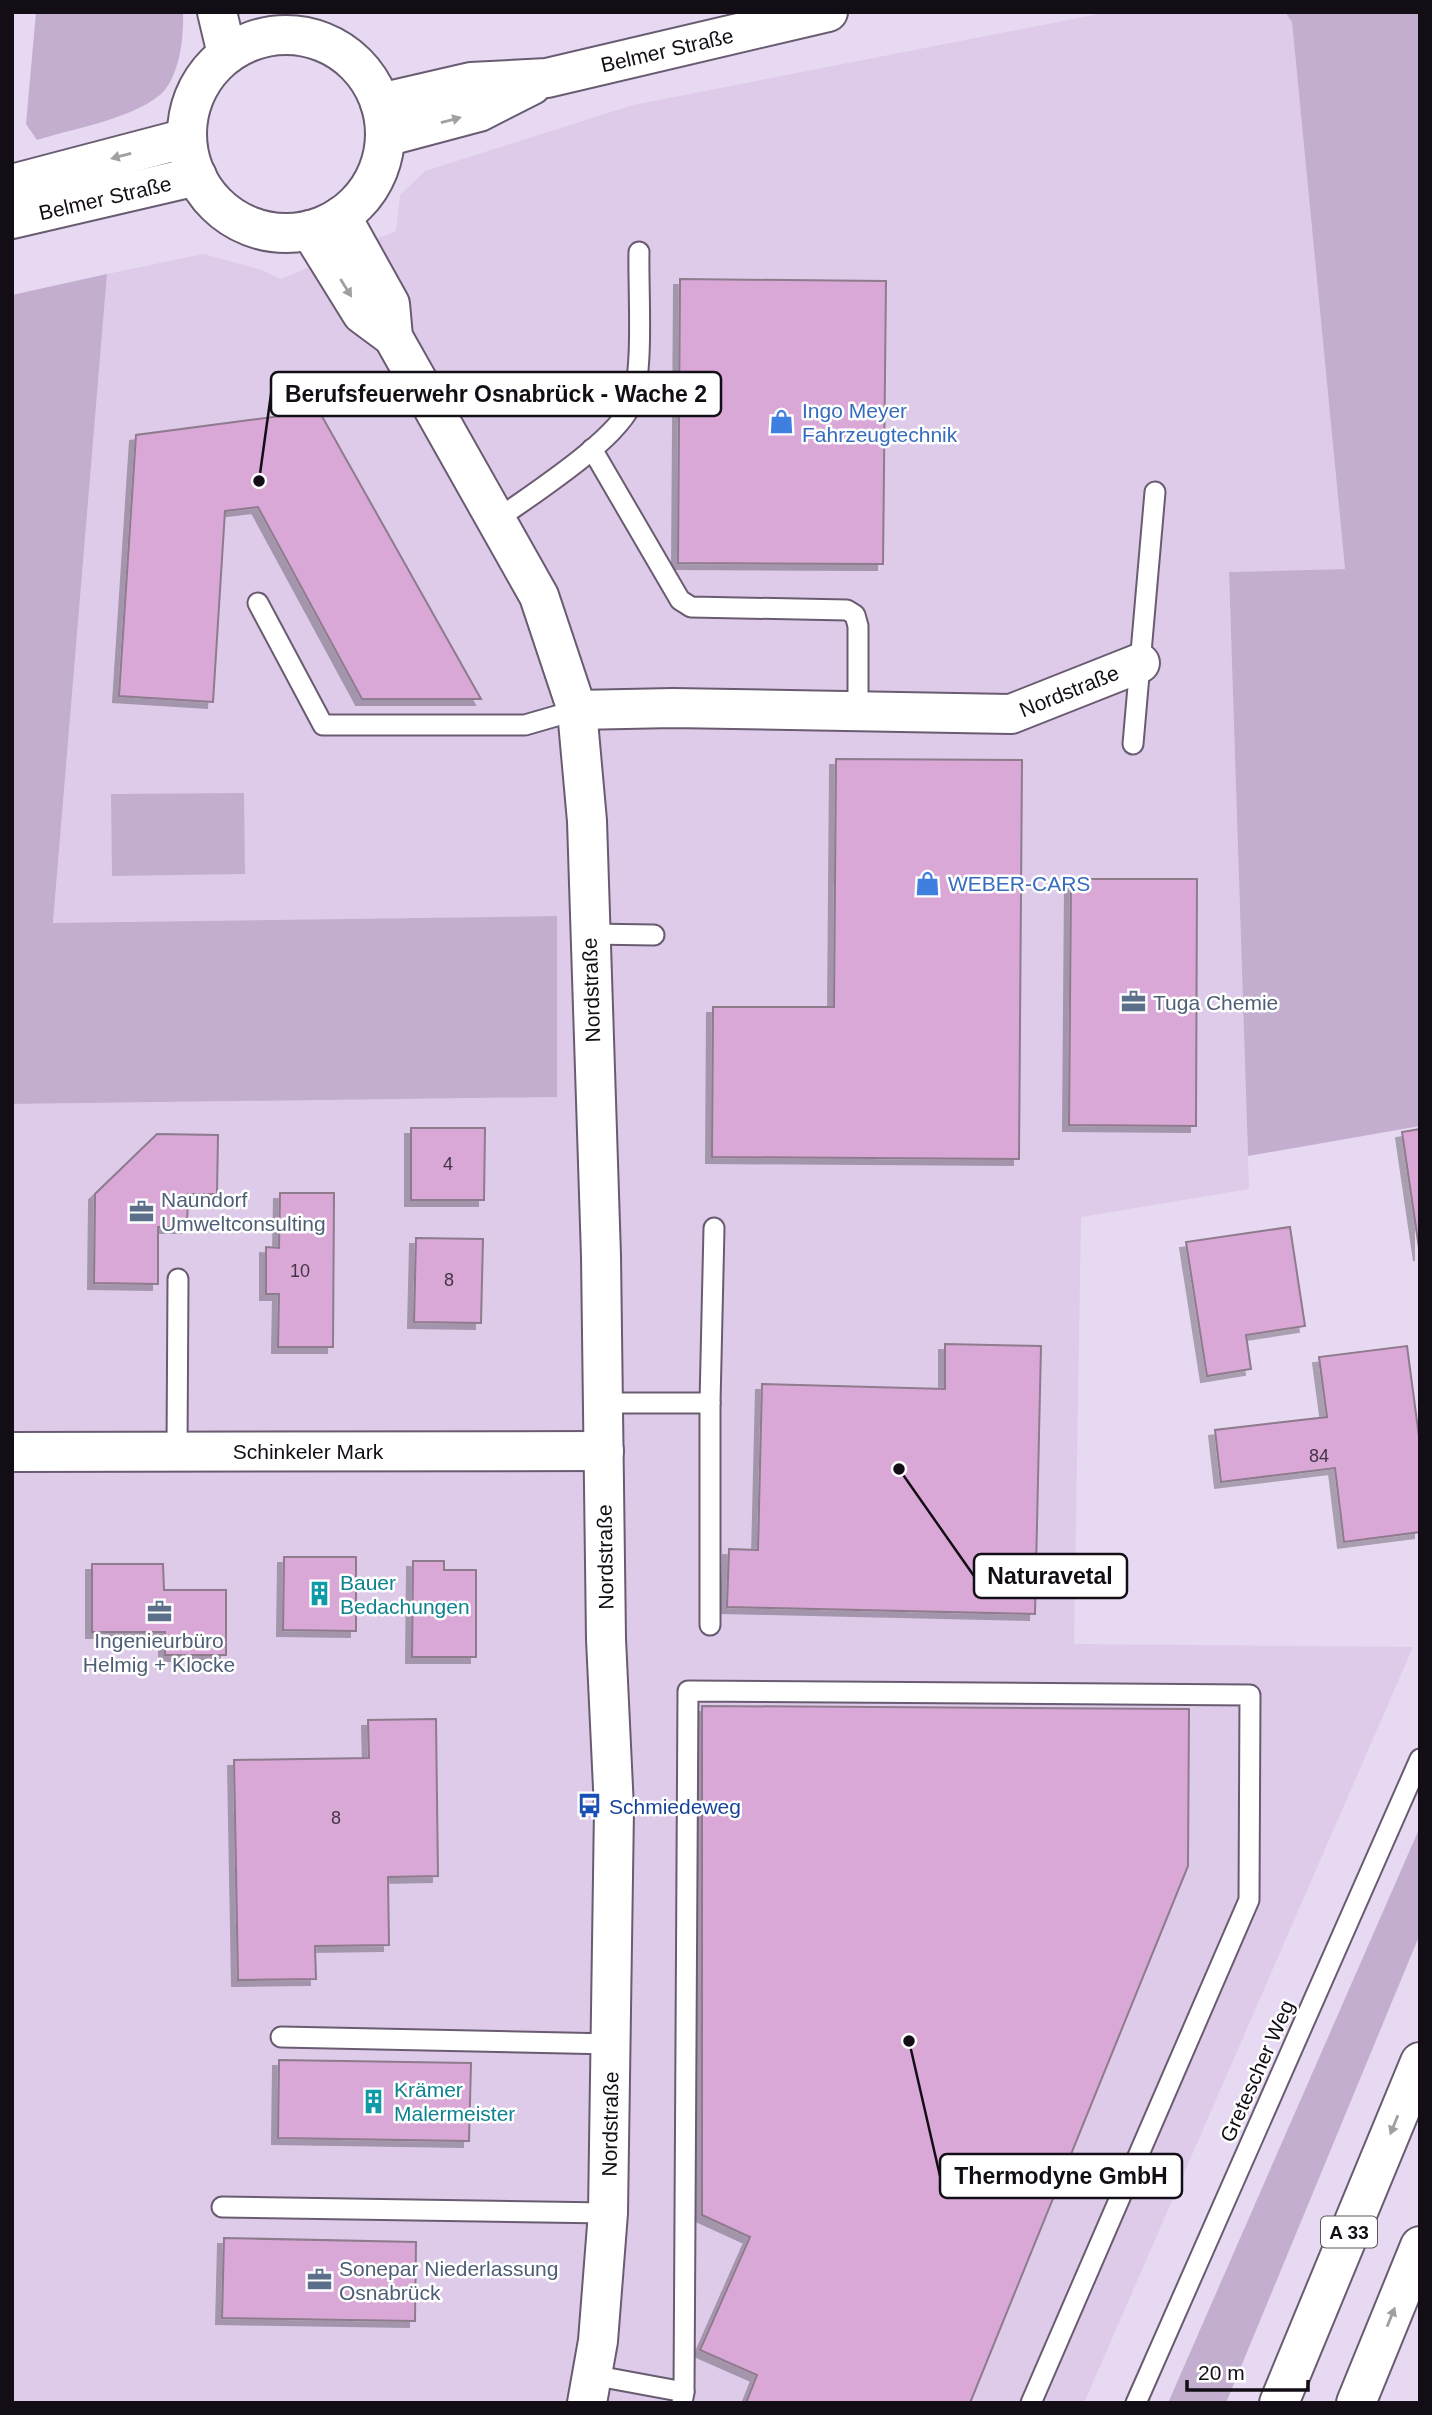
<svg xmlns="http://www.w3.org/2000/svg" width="1432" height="2415" font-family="Helvetica,sans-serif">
<defs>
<filter id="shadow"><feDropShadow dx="-6" dy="6" stdDeviation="0" flood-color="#0004"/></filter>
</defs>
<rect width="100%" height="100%" fill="#e7d9f1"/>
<!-- built -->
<path fill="#decbea" d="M1109,12H1285L1292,22L1345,569L1229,572L1249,1189L1081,1217L1074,1644L1413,1647L1084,2403H12V1104L557,1097V916L53,924L107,274L203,254L262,270L281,279L396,231L400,195L425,171L633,105Z"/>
<!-- green -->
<g fill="#c3aed0">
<path d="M36,12H183C184,36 180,72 164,91C140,117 72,129 37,140L26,124Z"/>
<path d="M1285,12H1420V1126L1248,1156L1229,572L1345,569L1292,22Z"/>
<path d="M107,274L53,923L557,916V1097L12,1104V295Z"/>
<path d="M244,793L245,874L112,876L111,794Z"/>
<path d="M1420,1827V1934L1226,2403H1168Z"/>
</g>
<!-- building -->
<g fill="#d9a8d6" stroke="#8e7b8d" stroke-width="2" filter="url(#shadow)">
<path d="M680,279L886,281L883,564L678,563Z"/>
<path d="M319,411L481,699H362L258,507L225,511L213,702L119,696L136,435Z"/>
<path d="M836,759L1022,760L1019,1159L712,1157L713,1007H834Z"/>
<path d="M1071,879H1197L1196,1126L1069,1125Z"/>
<path d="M411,1128H485L484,1200H411Z"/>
<path d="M1420,1129V1255L1402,1132Z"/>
<path d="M157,1134L218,1135L217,1194H188L187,1227H158V1284L94,1283L95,1194Z"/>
<path d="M280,1193H334L333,1347H278L279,1294H266V1247L279,1248Z"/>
<path d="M1290,1227L1305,1326L1246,1335L1251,1369L1207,1376L1186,1242Z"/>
<path d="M416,1238L483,1239L481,1323L414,1322Z"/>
<path d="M945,1344L1041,1346L1035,1614L727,1607L729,1549L758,1550L762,1384L945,1389Z"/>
<path d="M1407,1346L1420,1444V1532L1344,1542L1335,1468L1221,1482L1215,1430L1327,1417L1319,1357Z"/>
<path d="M284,1557H356V1631L283,1630Z"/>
<path d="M413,1561H444V1570H476V1657H412Z"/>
<path d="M92,1564H163L164,1590H226V1655H165V1632H92Z"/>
<path d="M702,1706L1189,1709L1188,1866L970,2403H746L757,2375L700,2350L750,2237L702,2215Z"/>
<path d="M436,1719L438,1876L388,1877L389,1945L315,1946L316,1979L238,1980L234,1760L369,1758L368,1720Z"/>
<path d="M279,2060L471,2063L469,2141L278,2138Z"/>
<path d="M224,2238L416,2242L415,2321L222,2318Z"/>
</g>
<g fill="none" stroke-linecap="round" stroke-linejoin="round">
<defs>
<g id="lane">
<path d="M592,449L680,600L691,607L847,610L855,615L858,626V712"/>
<path d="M495,521C529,496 620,439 632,402C644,369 638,290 639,252"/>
<path d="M258,603L323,725H525L577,710"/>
<path d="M1133,744L1155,492"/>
<path d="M590,934L654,935"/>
<path d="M604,1403H710V1625"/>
<path d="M710,1403L714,1228"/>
<path d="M177,1451L178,1279"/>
<path d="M281,2037L612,2044"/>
<path d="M222,2207L608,2213"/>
<path d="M592,2375L684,2392L682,2403"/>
<path d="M684,2392L688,1691L1250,1695L1249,1900L1031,2403"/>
<path d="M1136,2403L1420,1759"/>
</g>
<g id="street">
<path d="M341,216L390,304L393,337L539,596L577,710L587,821L601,1256L606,1639L614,1809L608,2213L598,2341L587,2403"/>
<path d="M310,230L362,314L393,337"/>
<path d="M577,710L673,708L1011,714L1140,663"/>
<path d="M12,1452L604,1451"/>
</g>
<g id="secondary">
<path d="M217,12L227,54"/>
<circle cx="286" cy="134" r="99"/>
<path d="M380,103L471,82L547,78L828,12"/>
<path d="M385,137L479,112L532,85"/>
<path d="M12,184L187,138"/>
<path d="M12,219L197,176"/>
</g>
<g id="highway">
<path d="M1279,2403L1420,2062"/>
<path d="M1356,2403L1420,2246"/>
</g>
</defs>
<!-- lane casing -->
<use href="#lane" stroke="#695c71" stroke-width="23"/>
<!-- street casing -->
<use href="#street" stroke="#695c71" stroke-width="42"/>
<!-- secondary casing -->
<use href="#secondary" stroke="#695c71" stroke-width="42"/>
<!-- highway casing -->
<use href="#highway" stroke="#695c71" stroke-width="42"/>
<!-- lane -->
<use href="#lane" stroke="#fff" stroke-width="19"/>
<!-- street -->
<use href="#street" stroke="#fff" stroke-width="38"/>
<!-- secondary -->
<use href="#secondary" stroke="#fff" stroke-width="38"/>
<!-- highway -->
<use href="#highway" stroke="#fff" stroke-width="38"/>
</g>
<!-- one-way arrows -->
<defs><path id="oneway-solid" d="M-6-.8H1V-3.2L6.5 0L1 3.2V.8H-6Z" transform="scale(1.75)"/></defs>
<g fill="#a19fa2">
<use href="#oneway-solid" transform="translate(451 120) rotate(-15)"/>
<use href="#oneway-solid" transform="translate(121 156) rotate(165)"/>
<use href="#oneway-solid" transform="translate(346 288) rotate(58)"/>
<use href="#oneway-solid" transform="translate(1394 2125) rotate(112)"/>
<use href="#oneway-solid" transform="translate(1391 2317) rotate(-68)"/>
</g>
<!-- icons -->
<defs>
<symbol id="shop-bare" viewBox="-9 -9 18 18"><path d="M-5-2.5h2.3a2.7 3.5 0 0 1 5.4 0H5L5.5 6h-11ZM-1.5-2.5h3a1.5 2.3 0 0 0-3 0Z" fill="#3f7fe0" stroke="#fff" stroke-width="2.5" paint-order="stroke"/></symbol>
<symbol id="office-bare" viewBox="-9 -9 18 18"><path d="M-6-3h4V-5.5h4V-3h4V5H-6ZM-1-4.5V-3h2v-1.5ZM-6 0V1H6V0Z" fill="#5c6f8a" stroke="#fff" stroke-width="2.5" paint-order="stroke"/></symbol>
<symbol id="building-bare" viewBox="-9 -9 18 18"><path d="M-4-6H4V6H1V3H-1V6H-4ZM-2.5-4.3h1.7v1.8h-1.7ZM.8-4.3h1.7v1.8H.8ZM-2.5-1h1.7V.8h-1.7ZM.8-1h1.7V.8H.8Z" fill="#0f9aa8" stroke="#fff" stroke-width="2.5" paint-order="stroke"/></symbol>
<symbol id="bus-bare" viewBox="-9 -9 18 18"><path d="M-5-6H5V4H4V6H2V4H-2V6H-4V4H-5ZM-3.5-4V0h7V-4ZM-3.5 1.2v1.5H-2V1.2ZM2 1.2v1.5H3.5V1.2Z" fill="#1a4fb4" stroke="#fff" stroke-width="2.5" paint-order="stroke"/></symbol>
</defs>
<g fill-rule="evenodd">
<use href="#shop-bare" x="764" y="404" width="35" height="35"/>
<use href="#shop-bare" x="910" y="866" width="35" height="35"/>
<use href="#office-bare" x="1116" y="984" width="35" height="35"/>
<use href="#office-bare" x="124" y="1194" width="35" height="35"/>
<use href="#building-bare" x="302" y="1576" width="35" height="35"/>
<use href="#office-bare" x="142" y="1594" width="35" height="35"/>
<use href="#bus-bare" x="572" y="1788" width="35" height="35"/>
<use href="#building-bare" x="356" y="2084" width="35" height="35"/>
<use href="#office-bare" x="302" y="2262" width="35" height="35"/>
</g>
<g text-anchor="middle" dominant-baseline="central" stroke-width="5" stroke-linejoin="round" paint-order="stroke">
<!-- number labels -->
<g font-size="18" fill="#443446">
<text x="448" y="1164">4</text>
<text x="300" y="1271">10</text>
<text x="449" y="1280">8</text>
<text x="1319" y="1456">84</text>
<text x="336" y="1818">8</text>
</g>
<!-- shield labels -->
<rect fill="#fff" stroke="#5a565c" stroke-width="2" x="1321" y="2216.5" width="56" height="31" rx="5"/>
<g font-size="19" font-weight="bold" fill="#130e16">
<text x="1349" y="2232">A 33</text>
</g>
<!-- street labels -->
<g font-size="21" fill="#130e16" stroke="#fff">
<text transform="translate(667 50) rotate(-13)">Belmer Straße</text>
<text transform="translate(105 198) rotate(-13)">Belmer Straße</text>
<text transform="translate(1069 691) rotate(-22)">Nordstraße</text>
<text transform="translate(591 990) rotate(-92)">Nordstraße</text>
<text x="308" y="1451">Schinkeler Mark</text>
<text transform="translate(605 1557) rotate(-91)">Nordstraße</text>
<text transform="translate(1257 2071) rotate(-66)">Gretescher Weg</text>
<text transform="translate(610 2124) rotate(-89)">Nordstraße</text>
</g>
<!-- shop labels -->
<g font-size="21" fill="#366cbe" stroke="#fff" text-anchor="start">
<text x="802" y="410">Ingo Meyer<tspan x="802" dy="24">Fahrzeugtechnik</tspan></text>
<text x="948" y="883">WEBER-CARS</text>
</g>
<!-- service labels -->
<g font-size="21" fill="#4e5e75" stroke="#fff" text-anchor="start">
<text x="1153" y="1002">Tuga Chemie</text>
<text x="161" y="1199">Naundorf<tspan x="161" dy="24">Umweltconsulting</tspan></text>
<text x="159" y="1640" text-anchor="middle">Ingenieurbüro<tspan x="159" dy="24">Helmig + Klocke</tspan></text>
<text x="339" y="2268">Sonepar Niederlassung<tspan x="339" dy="24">Osnabrück</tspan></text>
</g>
<!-- culture labels -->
<g font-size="21" fill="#0d838f" stroke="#fff" text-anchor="start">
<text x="340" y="1582">Bauer<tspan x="340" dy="24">Bedachungen</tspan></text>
<text x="394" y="2089">Krämer<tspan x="394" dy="24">Malermeister</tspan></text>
</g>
<!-- transit labels -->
<g font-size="21" fill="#164399" stroke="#fff" text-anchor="start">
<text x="609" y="1806">Schmiedeweg</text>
</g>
</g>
<!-- callouts -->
<path fill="none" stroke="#130e16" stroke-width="2.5" d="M259 481L271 394M899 1469L974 1576M909 2041L940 2176"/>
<g fill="#130e16" stroke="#fff" stroke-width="2.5">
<circle cx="259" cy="481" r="7"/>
<circle cx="899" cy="1469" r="7"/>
<circle cx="909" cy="2041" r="7"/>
</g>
<g fill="#fff" stroke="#130e16" stroke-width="2.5">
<rect x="271" y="372" width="450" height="44" rx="7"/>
<rect x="974" y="1554" width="153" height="44" rx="7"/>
<rect x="940" y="2154" width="242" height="44" rx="7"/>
</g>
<g font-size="23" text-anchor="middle" font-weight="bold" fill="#130e16">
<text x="496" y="402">Berufsfeuerwehr Osnabrück - Wache 2</text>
<text x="1050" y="1584">Naturavetal</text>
<text x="1061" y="2184">Thermodyne GmbH</text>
</g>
<!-- border -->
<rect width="1432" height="2415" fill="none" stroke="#130e16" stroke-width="28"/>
<!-- scale -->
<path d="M1187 2380v10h121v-10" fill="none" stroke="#130e16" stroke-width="3.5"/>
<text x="1198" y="2380" font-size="21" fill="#130e16" stroke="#ffffff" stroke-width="5" paint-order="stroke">20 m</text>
</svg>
